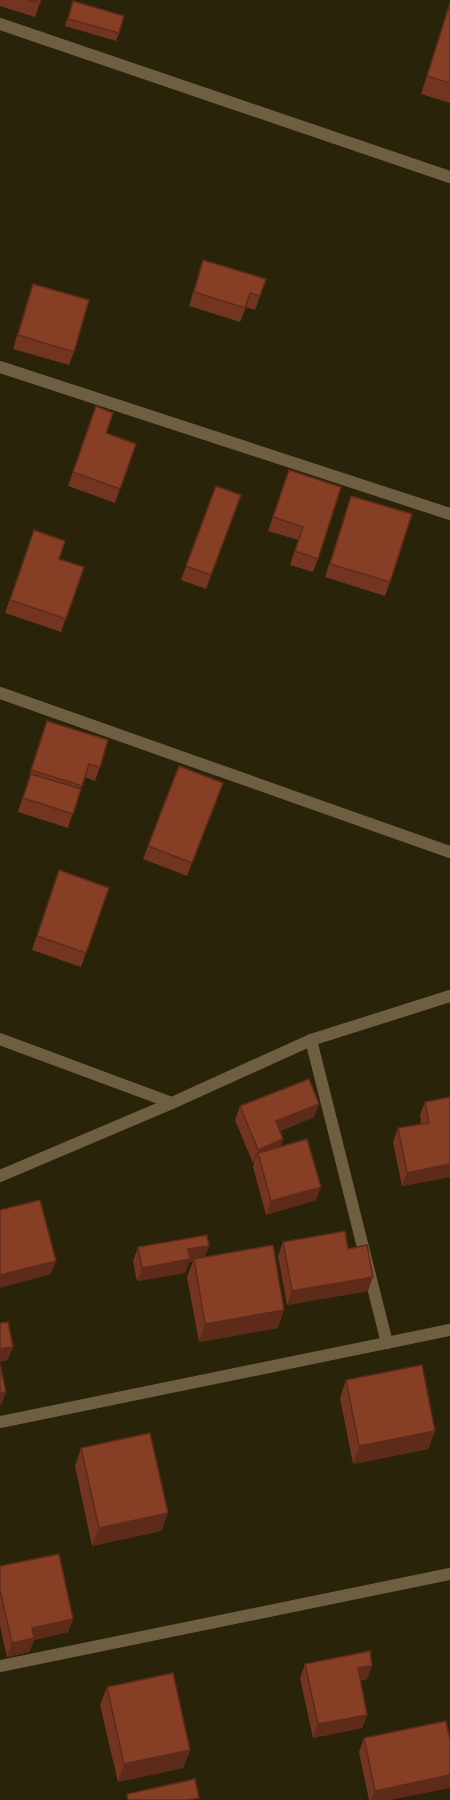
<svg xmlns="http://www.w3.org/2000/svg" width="450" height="1800" font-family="'Roboto Condensed',sans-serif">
<rect width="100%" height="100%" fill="#29230a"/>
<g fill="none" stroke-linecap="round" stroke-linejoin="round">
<!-- street -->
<g stroke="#6f5f42" stroke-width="12">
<path d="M0,24L450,177"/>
<path d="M0,367L450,514"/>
<path d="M0,693L450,852"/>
<path d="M0,1039L172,1103"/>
<path d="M311,1040L387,1343"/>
<path d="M0,1176L172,1103L311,1040L450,996"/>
<path d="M0,1422L450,1330"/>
<path d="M0,1666L450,1574"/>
</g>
</g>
<!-- wall -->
<g fill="#733520">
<path d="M0,0H41L35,17L0,6Z"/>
<path d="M73,1L119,33L116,41L65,26Z"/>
<path d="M450,3V103L421,94Z"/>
<path d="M203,260L260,296L255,310L246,307L240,322L189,306Z"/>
<path d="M33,284L74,352L69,365L13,349L28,298Z"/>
<path d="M96,406L106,433L136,444L115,503L68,486Z"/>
<path d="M289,470L318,559L313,572L290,565L298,540L268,531Z"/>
<path d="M216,486L241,495L206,589L181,580Z"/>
<path d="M351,496L390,582L385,596L325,577Z"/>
<path d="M34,530L59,559L84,567L61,632L5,613Z"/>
<path d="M47,721L100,767L95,781L84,777L68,828L18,812Z"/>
<path d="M179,766L223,783L187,876L143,859Z"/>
<path d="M59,870L109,888L81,967L32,950Z"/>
<path d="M450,1097V1177L402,1186L393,1142L398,1128L421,1124L420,1115L425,1102Z"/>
<path d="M240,1106L314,1117L280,1131L283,1139L280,1147L316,1200L266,1215L253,1167L254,1163H253L235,1120Z"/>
<path d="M283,1242L348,1249L368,1291L287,1305L278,1256Z"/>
<path d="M138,1247L205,1257L278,1328L199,1342L187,1277L193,1261L189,1262L185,1273L137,1281L133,1261Z"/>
<path d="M346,1380L435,1431L428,1449L353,1464L340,1398Z"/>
<path d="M81,1448L168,1513L161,1531L92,1546L75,1466Z"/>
<path d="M0,1566L73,1619L68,1632L34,1640L29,1652L7,1657L0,1626Z"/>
<path d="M305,1664L372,1666L367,1679L360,1681L367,1715L362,1728L313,1738L300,1678Z"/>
<path d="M107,1687L190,1750L183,1768L118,1782L100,1705Z"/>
<path d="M364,1738L390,1800H369L359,1752Z"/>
</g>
<!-- shaded-wall -->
<g fill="#5e2b1a">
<path d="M319,1104L314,1117L271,1135L276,1121Z"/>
<path d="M283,1139L278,1153H258L254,1163H253L258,1150Z"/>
<path d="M450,1164V1177L402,1186L407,1173Z"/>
<path d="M321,1187L316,1200L266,1215L271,1201Z"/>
<path d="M209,1246L204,1259H194L193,1261L189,1262L185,1273L137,1281L142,1268L188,1249Z"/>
<path d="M56,1261L51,1274L0,1288V1275Z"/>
<path d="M373,1277L368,1291L287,1305L292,1291Z"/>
<path d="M284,1310L278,1328L199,1342L205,1324Z"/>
<path d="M13,1347L8,1360L0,1362V1349Z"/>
<path d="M6,1392L1,1405H0V1393Z"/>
<path d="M435,1431L428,1449L353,1464L359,1446Z"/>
<path d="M168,1513L161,1531L92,1546L99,1528Z"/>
<path d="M73,1619L68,1632L34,1640L29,1652L7,1657L12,1643L32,1628Z"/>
<path d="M372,1666L367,1679L353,1682L358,1668Z"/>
<path d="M367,1715L362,1728L313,1738L318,1724Z"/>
<path d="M190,1750L183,1768L118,1782L124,1764Z"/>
<path d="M450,1775V1788L390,1800H371L375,1791Z"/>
</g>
<!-- building -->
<g fill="#863e25" stroke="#5e2b1a" stroke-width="1.5">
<path d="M29,0H41L40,3Z"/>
<path d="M73,1L124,16L119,33L68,19Z"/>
<path d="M450,3V83L427,76Z"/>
<path d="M203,260L266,279L260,296L250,293L245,308L194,292Z"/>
<path d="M33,284L89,300L74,352L18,335Z"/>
<path d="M96,406L113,413L106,433L136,444L120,489L73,472Z"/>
<path d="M289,470L341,487L318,559L295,551L303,527L273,517Z"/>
<path d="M216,486L241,495L211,575L186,566Z"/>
<path d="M351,496L412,514L390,582L330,564Z"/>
<path d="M34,530L65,541L59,559L84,567L66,619L10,600Z"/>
<path d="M47,721L108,740L100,767L89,764L82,786L31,770Z"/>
<path d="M179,766L223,783L192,863L148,846Z"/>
<path d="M31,774L81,789L73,814L23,798Z"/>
<path d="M59,870L109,888L86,953L37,936Z"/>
<path d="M309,1079L319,1104L276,1121L283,1139L258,1150L240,1106Z"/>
<path d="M450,1097V1164L407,1173L398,1128L429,1123L425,1102Z"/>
<path d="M307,1139L321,1187L271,1201L258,1153Z"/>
<path d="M40,1200L56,1261L0,1275V1210Z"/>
<path d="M345,1231L348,1249L367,1245L373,1277L292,1291L283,1242Z"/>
<path d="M207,1235L209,1246L188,1249L190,1259L142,1268L138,1247Z"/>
<path d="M273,1245L284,1310L205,1324L194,1259Z"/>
<path d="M8,1322L13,1347L0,1349V1323Z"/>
<path d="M0,1364L6,1392L0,1393Z"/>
<path d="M422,1365L435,1431L359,1446L346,1380Z"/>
<path d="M150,1433L168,1513L99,1528L81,1448Z"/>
<path d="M59,1554L73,1619L32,1628L34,1638L12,1643L0,1590V1566Z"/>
<path d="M370,1651L372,1666L358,1668L367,1715L318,1724L305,1664Z"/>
<path d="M173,1673L190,1750L124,1764L107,1687Z"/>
<path d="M446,1721L450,1740V1775L375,1791L364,1738Z"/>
<path d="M195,1779L199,1798L188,1800H128L127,1794Z"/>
</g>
</svg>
